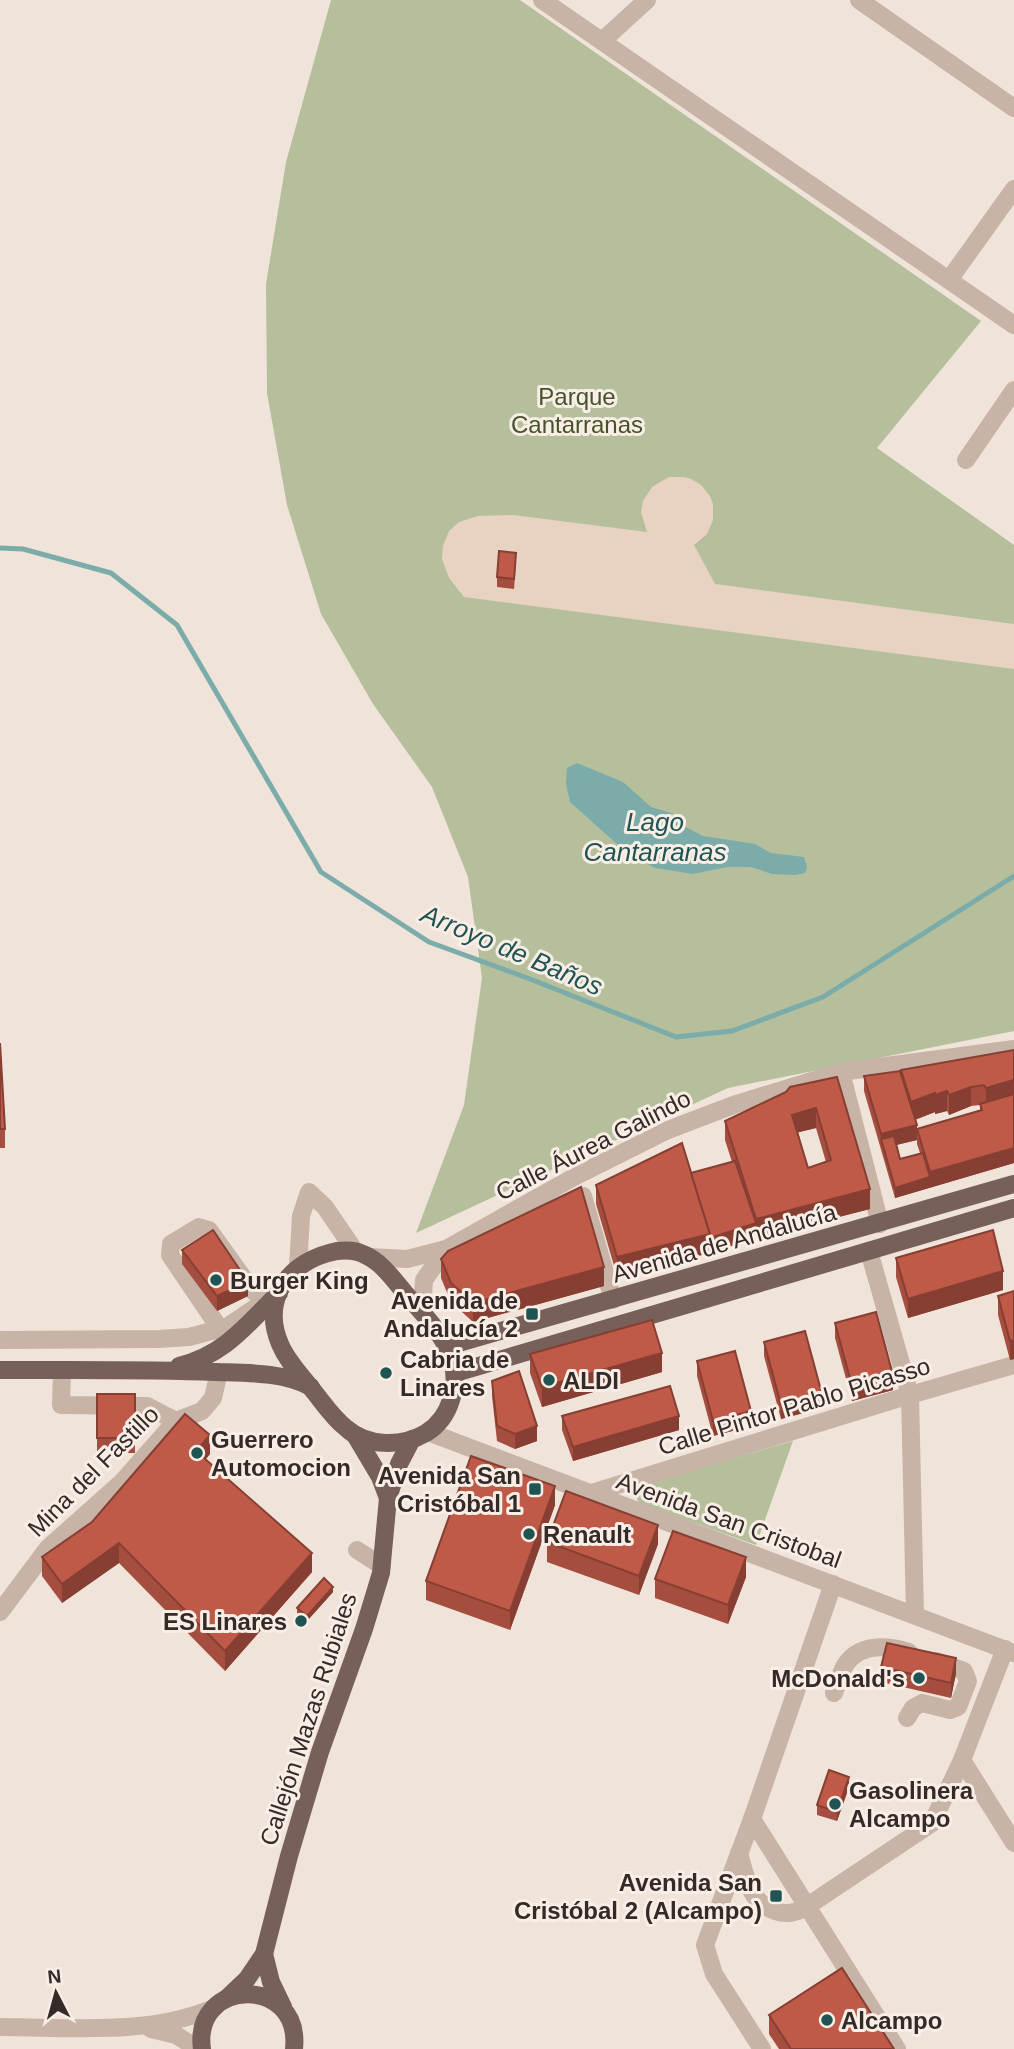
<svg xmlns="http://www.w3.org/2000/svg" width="1014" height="2049" font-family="Arial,sans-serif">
<rect width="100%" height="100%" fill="#f0e4da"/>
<!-- green -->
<g fill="#b6bf9b">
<path d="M331,0H520L981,321L877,448L1014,545V1031L728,1088L416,1233L464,1105L482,978L468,877L432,787L373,704L321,614L287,505L267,393L266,284L286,162Z"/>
<path d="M793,1441L756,1545L639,1503L633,1491L641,1485Z"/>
</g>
<!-- plaza -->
<path fill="#e8d3c2" d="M669,477H684L691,479L701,485L710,496L713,504V520L707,534L694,545L715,584L1014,624V669L464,597L449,578L442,559L443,546L449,531L459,522L478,516L513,515L647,532L641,512L643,501L652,487Z"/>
<!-- water -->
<path fill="#7baca9" d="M577,763L623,782L651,807L671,813L684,826L703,836L755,844L771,853L804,857L807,867L805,873L795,875L772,874L751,867H727L693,874L655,868L627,853L570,802L566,784L567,768Z"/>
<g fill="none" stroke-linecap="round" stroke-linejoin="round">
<!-- stream -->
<path stroke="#7baca9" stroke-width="5" d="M0,548L23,549L111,573L177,625L321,872L429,942L530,979L676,1037L732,1031L823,997L1014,876"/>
<!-- minor -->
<g stroke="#c8b3a7" stroke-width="18">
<path d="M542,0L1014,325"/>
<path d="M859,0L1014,108"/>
<path d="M602,41L647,0"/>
<path d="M949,280L1014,189"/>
<path d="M966,460L1014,390"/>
<path d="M841,1072L880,1224"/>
<path d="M583,1196L613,1300"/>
<path d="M869,1251L910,1395L915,1615"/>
<path d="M370,1257L407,1259L446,1249L576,1176L668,1130L736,1104L841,1072L1014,1049"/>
<path d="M298,1267L301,1216L309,1192L325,1207L355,1251"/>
<path d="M422,1312L424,1280L446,1249"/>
<path d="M220,1329L170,1255L171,1244L199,1227L209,1230L252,1290L259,1296L268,1298"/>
<path d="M0,1340L159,1339L189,1337L227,1327L261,1304"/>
<path d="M62,1370L61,1405L147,1406L176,1421"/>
<path d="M428,1432L1014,1653"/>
<path d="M588,1494L910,1395L1014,1365"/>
<path d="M357,1550L382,1566"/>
<path d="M0,1612L48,1548L122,1482L176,1421L202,1411L213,1398L219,1372"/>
<path d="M834,1693C837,1685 840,1675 844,1667C858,1643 886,1645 909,1652"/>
<path d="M907,1718L913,1708L922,1703L950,1710L958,1707L968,1681L964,1671L936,1661"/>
<path d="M962,1760L1014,1843"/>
<path d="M752,1819L897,2049"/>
<path d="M739,1853C746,1877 749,1902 775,1911C787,1915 795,1913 806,1907L932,1823L962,1760L1005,1649"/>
<path d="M0,2027C71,2027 147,2036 214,2008"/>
<path d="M151,2029L176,2035L198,2049"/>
<path d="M762,2049L714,1974L705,1945L752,1819L833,1584"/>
</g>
<!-- major -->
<g stroke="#766059" stroke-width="18">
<path d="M337,1251C346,1250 355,1250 363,1254C381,1261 393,1279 405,1293C432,1324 466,1356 451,1400C447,1413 439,1425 426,1433C402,1447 367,1447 346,1428C332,1417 322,1401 311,1388C300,1374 287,1361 280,1344C260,1297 291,1260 337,1251Z"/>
<path d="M448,1346L1014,1184"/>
<path d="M179,1366C226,1354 246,1325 279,1293"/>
<path d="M0,1370C72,1370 144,1369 216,1372C246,1373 283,1372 311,1387"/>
<path d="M455,1373L1014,1208"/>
<path d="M355,1435L380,1477L388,1498"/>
<path d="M264,1954L271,1982L283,2007"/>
<path d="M227,1998L247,1979L264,1954L289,1856L320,1752L364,1629L381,1573L388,1498L399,1464L412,1439"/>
<path d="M202,2049C192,1977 302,1975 294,2049"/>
</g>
</g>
<!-- wall -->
<g fill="#a54d3e" fill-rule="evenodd">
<path d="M516,563L514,589L497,587V577Z"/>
<path d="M0,1043L5,1129V1148H0Z"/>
<path d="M1014,1050V1163L895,1198L864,1091V1076L901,1074V1070ZM980,1105V1110L917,1129V1144L920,1153L900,1159L896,1145L917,1140L915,1120L935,1112V1114L947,1111L949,1115L971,1106Z"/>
<path d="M837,1077L870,1209L756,1238L710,1253L617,1276L596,1204V1185L691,1173L732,1162L725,1140V1121ZM816,1128L826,1162L808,1168L798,1132Z"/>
<path d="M182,1250L248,1296L217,1311L182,1264Z"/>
<path d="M896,1258L1003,1290L908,1318L896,1277Z"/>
<path d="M441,1259L604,1286L473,1322L451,1302L441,1278Z"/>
<path d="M1014,1291V1359L1010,1360L998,1315V1296Z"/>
<path d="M835,1323L893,1390L852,1401L835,1338Z"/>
<path d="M764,1342L822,1408L781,1419L764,1356Z"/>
<path d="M530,1354L662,1372L542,1407L530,1373Z"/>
<path d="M697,1361L751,1426L713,1436L697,1376Z"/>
<path d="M492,1381L537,1441L515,1449L497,1441L492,1396Z"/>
<rect x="97" y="1394" width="38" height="59"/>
<path d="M562,1416L679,1430L573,1461L562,1430Z"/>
<path d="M210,1454L206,1459L312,1572L225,1671L119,1563L62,1603L42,1576V1557Z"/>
<path d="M555,1505L510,1630L426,1600V1581Z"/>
<path d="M547,1542L658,1544L639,1595L547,1562Z"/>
<path d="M746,1577L728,1624L655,1598V1579Z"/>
<path d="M333,1592L307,1621L297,1613V1608Z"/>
<path d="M881,1667L956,1673L951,1698L881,1682Z"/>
<path d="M849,1787L837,1821L817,1815V1805Z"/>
<path d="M769,2015L894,2049H779L769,2034Z"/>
</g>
<!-- shaded-wall -->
<g fill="#863f32">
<path d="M1014,1080V1099L986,1107V1088Z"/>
<path d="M971,1087V1106L949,1115V1095Z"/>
<path d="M947,1091V1111L935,1114V1095Z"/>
<path d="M935,1093V1112L911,1121V1102Z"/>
<path d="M816,1108V1128L792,1134V1115Z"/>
<path d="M917,1125V1140L884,1148L881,1139V1149V1134Z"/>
<path d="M1014,1148V1163L895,1198V1188L930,1177V1172Z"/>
<path d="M870,1189V1209L756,1238L710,1253L617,1276V1257L756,1223V1219Z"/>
<path d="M604,1267V1286L473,1322V1303Z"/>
<path d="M1003,1271V1290L908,1318V1299Z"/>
<path d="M248,1282V1296L217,1311V1296Z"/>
<path d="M1014,1340V1359L1010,1360V1341Z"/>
<path d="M662,1353V1372L542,1407V1387Z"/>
<path d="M893,1375V1390L852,1401V1386Z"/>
<path d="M822,1394V1408L781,1419V1405Z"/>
<path d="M751,1411V1426L713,1436V1421Z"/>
<path d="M679,1416V1430L573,1461V1447Z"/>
<path d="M537,1426V1441L515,1449V1434Z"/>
<path d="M210,1435V1454L196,1470V1451Z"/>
<path d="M555,1486V1505L510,1630V1611Z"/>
<path d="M658,1525V1544L639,1595V1576Z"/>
<path d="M119,1543V1563L62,1603V1584Z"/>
<path d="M312,1553V1572L225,1671V1651Z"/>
<path d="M746,1557V1577L728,1624V1605Z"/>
<path d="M333,1587V1592L307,1621V1616Z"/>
<path d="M956,1658V1673L951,1698V1683Z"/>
<path d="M849,1777V1787L837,1821V1812Z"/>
</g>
<!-- building -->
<g fill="#c05a48" stroke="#863f32" stroke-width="2" fill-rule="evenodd">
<path d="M499,551L516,553L514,579L497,577Z"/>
<path d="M0,1043L5,1129H0Z"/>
<path d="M1014,1050V1080L986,1088L984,1085L971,1087L949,1095L947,1091L935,1095V1093L911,1102L901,1070Z"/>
<path d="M900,1071L917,1125L881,1134L864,1076Z"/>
<path d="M837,1077L870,1189L756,1219L725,1121L786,1092L790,1087ZM816,1108L831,1160L808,1168L792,1115Z"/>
<path d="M1014,1094V1148L930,1172L917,1129L982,1110L980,1104Z"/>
<path d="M894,1136L900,1159L923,1153L930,1177L895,1188L881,1139Z"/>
<path d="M682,1143L710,1234L617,1257L596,1185Z"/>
<path d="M735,1161L756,1223L710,1238V1234L691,1173Z"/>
<path d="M581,1187L604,1267L473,1303L451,1283L441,1259L448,1251Z"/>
<path d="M213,1230L248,1282L217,1296L182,1250Z"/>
<path d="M993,1230L1003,1271L908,1299L896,1258Z"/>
<path d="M1014,1291V1340L1010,1341L998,1296Z"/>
<path d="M876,1312L893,1375L852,1386L835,1323Z"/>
<path d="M652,1320L662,1353L542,1387L530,1354Z"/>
<path d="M805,1331L822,1394L781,1405L764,1342Z"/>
<path d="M735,1351L751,1411L713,1421L697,1361Z"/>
<path d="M519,1371L537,1426L515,1434L497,1426L492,1381Z"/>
<path d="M670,1386L679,1416L573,1447L562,1416Z"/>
<rect x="97" y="1394" width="38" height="44"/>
<path d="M185,1414L210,1435L196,1451L312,1553L225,1651L119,1543L62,1584L42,1557L92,1522Z"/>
<path d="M471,1456L555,1486L510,1611L426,1581Z"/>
<path d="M566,1491L658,1525L639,1576L547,1542Z"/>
<path d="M673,1531L746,1557L728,1605L655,1579Z"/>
<path d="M324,1578L333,1587L307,1616L297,1608Z"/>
<path d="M887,1643L956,1658L951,1683L881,1667Z"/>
<path d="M829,1770L849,1777L837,1812L817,1805Z"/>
<path d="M842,1968L894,2049H791L769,2015Z"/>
</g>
<!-- markers -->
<g fill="#1f5452" stroke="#f8eee6" stroke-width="2.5">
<circle cx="216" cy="1280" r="7"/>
<rect x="525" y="1307" width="14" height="14" rx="3.5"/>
<circle cx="386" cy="1373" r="7"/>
<circle cx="549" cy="1380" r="7"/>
<circle cx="197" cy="1453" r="7"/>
<rect x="528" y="1482" width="14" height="14" rx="3.5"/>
<circle cx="529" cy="1534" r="7"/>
<circle cx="301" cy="1621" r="7"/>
<circle cx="919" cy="1678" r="7"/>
<circle cx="835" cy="1804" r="7"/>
<rect x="769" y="1889" width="14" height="14" rx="3.5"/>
<circle cx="827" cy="2020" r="7"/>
</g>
<g text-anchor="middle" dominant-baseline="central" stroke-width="6" stroke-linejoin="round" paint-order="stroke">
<!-- park labels -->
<g font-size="24" fill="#47522c" stroke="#f8eee6">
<text x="577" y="396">Parque<tspan x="577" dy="28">Cantarranas</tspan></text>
</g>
<!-- street labels -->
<g font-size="24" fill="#342a27" stroke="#f8eee6">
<text transform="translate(593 1145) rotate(-27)">Calle Áurea Galindo</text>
<text transform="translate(724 1243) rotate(-16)">Avenida de Andalucía</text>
<text transform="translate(794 1406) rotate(-17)">Calle Pintor Pablo Picasso</text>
<text transform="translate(93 1471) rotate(-45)">Mina del Fastillo</text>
<text transform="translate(729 1520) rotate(20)">Avenida San Cristobal</text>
<text transform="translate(308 1719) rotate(-72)">Callejón Mazas Rubiales</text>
</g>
<!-- poi labels -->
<g font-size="24" font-weight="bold" fill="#342a27" stroke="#f8eee6" text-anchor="start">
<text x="230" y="1280">Burger King</text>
<text x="518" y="1300" text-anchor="end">Avenida de<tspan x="518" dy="28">Andalucía 2</tspan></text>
<text x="400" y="1359">Cabria de<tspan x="400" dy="28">Linares</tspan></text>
<text x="563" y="1380">ALDI</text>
<text x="211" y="1439">Guerrero<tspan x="211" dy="28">Automocion</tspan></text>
<text x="521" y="1475" text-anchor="end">Avenida San<tspan x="521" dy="28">Cristóbal 1</tspan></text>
<text x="543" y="1534">Renault</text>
<text x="287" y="1621" text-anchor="end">ES Linares</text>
<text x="905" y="1678" text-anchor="end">McDonald's</text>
<text x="849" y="1790">Gasolinera<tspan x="849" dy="28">Alcampo</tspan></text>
<text x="762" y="1882" text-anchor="end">Avenida San<tspan x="762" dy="28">Cristóbal 2 (Alcampo)</tspan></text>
<text x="841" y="2020">Alcampo</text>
</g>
<!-- water labels -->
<g font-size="26" font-style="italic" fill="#1f5452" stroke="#f8eee6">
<text x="655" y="822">Lago<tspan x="655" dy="30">Cantarranas</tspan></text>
<text transform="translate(512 950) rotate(23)">Arroyo de Baños</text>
</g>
</g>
<!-- north arrow -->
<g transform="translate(56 1993) rotate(354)" stroke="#f8eee6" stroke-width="5" paint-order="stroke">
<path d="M0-5L12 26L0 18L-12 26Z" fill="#342a27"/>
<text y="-10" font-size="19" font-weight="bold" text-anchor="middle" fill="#342a27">N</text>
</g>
</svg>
